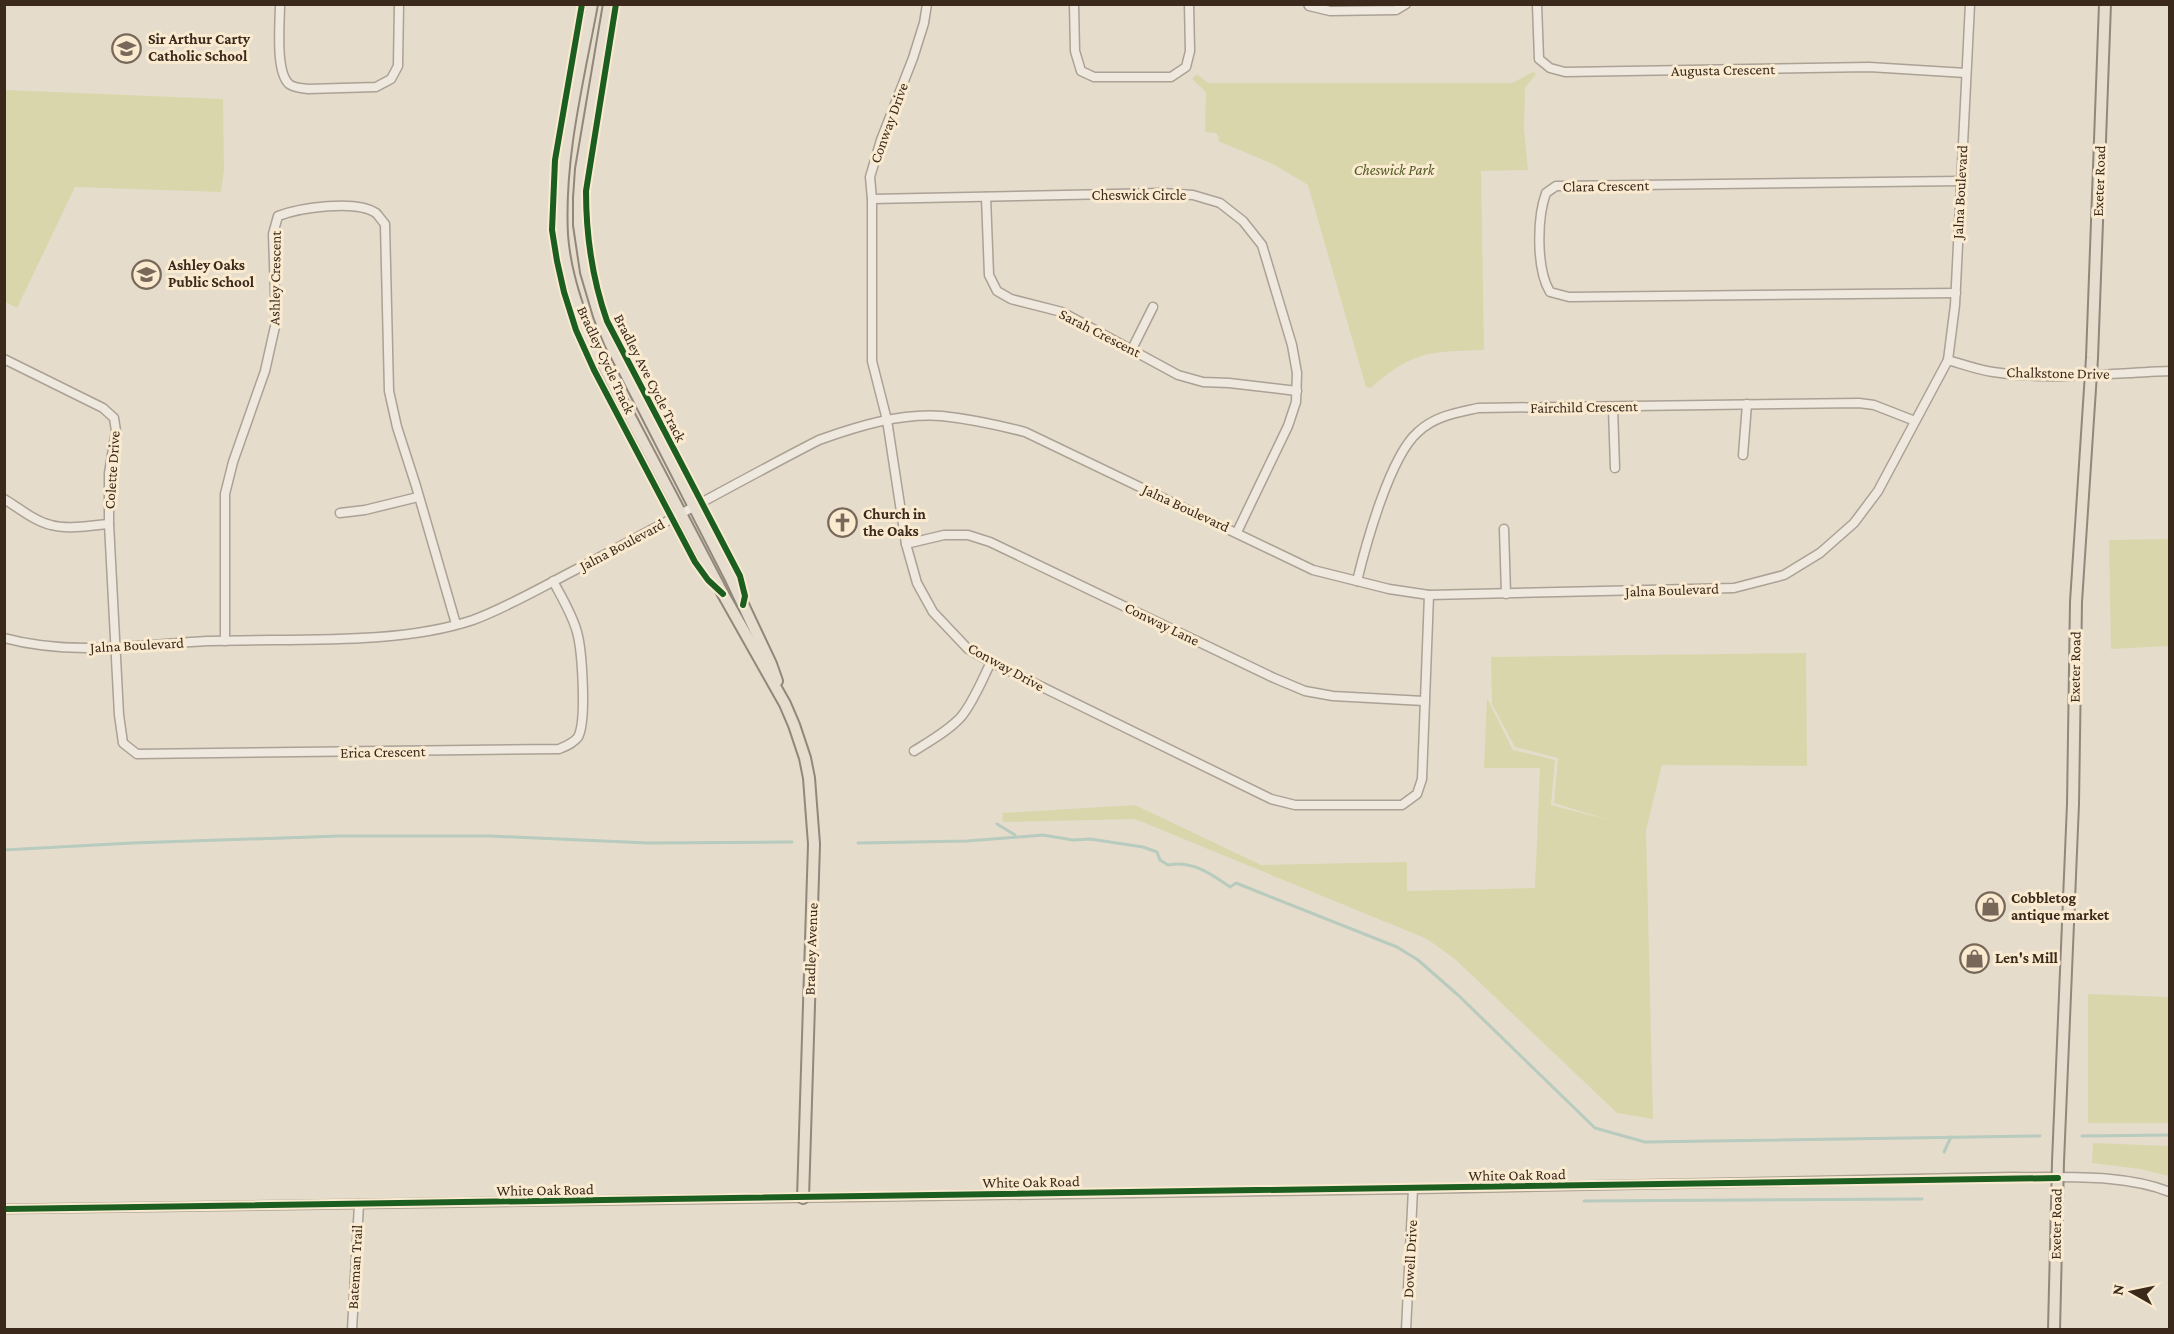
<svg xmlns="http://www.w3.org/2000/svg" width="2174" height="1334" font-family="'Crimson Pro',serif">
<rect width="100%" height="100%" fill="#e6dccb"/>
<!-- green -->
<g fill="#d9d6ac">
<path d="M1533,72L1536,74L1525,88L1524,129L1528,170L1481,171L1484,350C1430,352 1414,350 1371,388L1366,387L1308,185L1273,164L1218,141L1219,137L1216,133L1205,132L1206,92L1192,79L1197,74L1208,83H1512Z"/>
<path d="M5,90L223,99L224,170L221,192L75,187L17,308L5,302Z"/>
<path d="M2169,539V646L2111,649L2109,540Z"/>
<path d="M1806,653L1807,766L1662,765L1646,830L1653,1119L1617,1113L1455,959L1427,939L1135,819L1003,822L1002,813L1135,805L1261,865L1407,862V891L1535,888L1540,768H1484L1487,698L1513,750L1555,760L1551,805L1612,821L1554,803L1558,758L1515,747L1492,704L1491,657Z"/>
<path d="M2088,994L2169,997V1123H2088Z"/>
<path d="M2093,1143L2169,1146V1176L2141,1169L2092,1163Z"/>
</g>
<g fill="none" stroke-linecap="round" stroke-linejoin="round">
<!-- stream -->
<g stroke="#b7cbbe" stroke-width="3">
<path d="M997,824L1015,835"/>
<path d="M858,843L967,841L1043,835L1073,840L1090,839L1143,847L1157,852L1160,860L1168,865C1192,860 1211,874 1230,887L1236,883L1397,947L1418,960L1458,995L1595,1128L1645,1142L2040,1136"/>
<path d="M4,850L132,843L340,836H490L648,843L792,842"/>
<path d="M2082,1136L2170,1135"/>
<path d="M1944,1152L1951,1137"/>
<path d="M1584,1201L1922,1199"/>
</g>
<defs>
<g id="minor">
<path d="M280,4C280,23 275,71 289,84C294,88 301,88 308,89L376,87L391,79L398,66L399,4"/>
<path d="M927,4L924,23L913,58L881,140L870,177L872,199V361L887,420L906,544L917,583L933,612L968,649L991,662L1271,799L1295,805H1402L1417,794L1422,779L1429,595"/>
<path d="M1074,4L1075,51L1081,71L1094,77H1171L1186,67L1190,51L1189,4"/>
<path d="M1308,4L1309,6L1330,11L1396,10L1406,4"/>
<path d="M1537,4L1539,59L1550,68L1565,72L1869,67L1966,73"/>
<path d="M986,197L989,275L997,291L1011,299L1062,312L1178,375L1203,382L1229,383L1297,391"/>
<path d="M872,199L1162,193L1193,195L1220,203L1243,221L1262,245L1292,345L1297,373L1296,402L1288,426L1237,532"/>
<path d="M1956,293L1569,297L1550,292C1536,269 1537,218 1546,193L1556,186L1961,181"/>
<path d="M1132,349L1153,307"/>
<path d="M4,359L103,408L114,418L116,431L109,473V524L119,715L123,743L137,754L559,749C566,746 574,743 578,737C587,721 582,650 577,632C572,614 562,598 553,581"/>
<path d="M1948,360C1962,364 1978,370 1993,372C2051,381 2111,373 2170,371"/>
<path d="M1613,408L1615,468"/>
<path d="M1743,455L1747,404"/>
<path d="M4,499C19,508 34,521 51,525C69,530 91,525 109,524"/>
<path d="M340,513L365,510L418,497"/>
<path d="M1504,529L1506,594"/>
<path d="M906,544L944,535H968L990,542L1274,678L1305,691L1333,696L1424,701"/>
<path d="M1357,581C1366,544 1390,456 1418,432C1435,416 1456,413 1478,408L1859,403L1874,405L1915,421"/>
<path d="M4,638C70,656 140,645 207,641C289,638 396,646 473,620C508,607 542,587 575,570C657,528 737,482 819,440C858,426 900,413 942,416C970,419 998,425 1025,432L1313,570L1389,589L1429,595L1734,588L1784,575L1820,553L1854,523L1878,491L1948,360L1955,305L1970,4"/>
<path d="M225,641V494L233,462L265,371L276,322L273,234L278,216C299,208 356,199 376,213C379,216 382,221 385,224L389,391L397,427L416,486L456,624"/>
<path d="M914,751C930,741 948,731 961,717C974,701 982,680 991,662"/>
<path d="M4,1209L1413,1189L2012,1177C2063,1178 2121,1173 2170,1192"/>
<path d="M352,1330L359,1204"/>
<path d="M1406,1330L1413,1189"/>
</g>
<g id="major">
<path d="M592,4C578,80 558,157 562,235C565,276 579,315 596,352L723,594L785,704L794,725L805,758L809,778L814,844L803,1198"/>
<path d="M609,4L581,169L579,198V225L586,272L599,316L610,343L731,579L771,664L777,681"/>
<path d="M2054,1330L2058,1162L2073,804L2076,602L2092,358L2105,4"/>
</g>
</defs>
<!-- minor casing -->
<use href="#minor" stroke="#aba195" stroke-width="11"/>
<!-- major casing -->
<use href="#major" stroke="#91877b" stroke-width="14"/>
<!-- minor -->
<use href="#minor" stroke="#eee8de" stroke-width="8"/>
<!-- major -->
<use href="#major" stroke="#e6ddce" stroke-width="10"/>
<defs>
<g id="cycleway">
<path d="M582,4L555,160L552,230L557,261L564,292L576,330L594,370L695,562L708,580L723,594"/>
<path d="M616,4L586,191C586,236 592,278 607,321L740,576L745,596L743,605"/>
<path d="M4,1209L2058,1178"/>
</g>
</defs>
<!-- cycleway casing -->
<use href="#cycleway" stroke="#f9ead0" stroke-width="10"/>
<!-- cycleway -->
<use href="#cycleway" stroke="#1b5e20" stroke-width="6"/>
</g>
<!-- icons -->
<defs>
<symbol id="school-ring" viewBox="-11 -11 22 22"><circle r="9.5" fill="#f9ead0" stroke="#776859" stroke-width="1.5"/><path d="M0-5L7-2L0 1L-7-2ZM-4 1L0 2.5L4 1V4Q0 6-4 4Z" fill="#776859"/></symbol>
<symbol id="church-ring" viewBox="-11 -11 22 22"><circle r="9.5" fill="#f9ead0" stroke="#776859" stroke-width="1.5"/><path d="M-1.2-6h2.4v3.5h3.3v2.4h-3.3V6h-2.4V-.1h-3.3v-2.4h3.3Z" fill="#776859"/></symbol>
<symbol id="shop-ring" viewBox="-11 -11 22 22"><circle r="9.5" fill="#f9ead0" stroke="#776859" stroke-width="1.5"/><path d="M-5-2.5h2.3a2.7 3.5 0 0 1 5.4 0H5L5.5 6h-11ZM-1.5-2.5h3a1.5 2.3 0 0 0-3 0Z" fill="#776859"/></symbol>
</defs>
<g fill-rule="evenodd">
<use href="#school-ring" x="110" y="32" width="33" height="33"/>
<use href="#school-ring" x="130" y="258" width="33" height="33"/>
<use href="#church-ring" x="826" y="506" width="33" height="33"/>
<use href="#shop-ring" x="1974" y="890" width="33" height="33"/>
<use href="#shop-ring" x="1958" y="942" width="33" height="33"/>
</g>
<g text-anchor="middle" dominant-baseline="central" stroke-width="6" stroke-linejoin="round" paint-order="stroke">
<!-- poi labels -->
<g font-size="15" font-weight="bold" fill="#3b291c" stroke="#f9ead0" text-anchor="start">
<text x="148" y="39">Sir Arthur Carty<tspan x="148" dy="17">Catholic School</tspan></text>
<text x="168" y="265">Ashley Oaks<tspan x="168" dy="17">Public School</tspan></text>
<text x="863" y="514">Church in<tspan x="863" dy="17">the Oaks</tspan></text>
<text x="2011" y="898">Cobbletog<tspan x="2011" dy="17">antique market</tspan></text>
<text x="1995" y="958">Len's Mill</text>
</g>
<!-- street labels -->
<g font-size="15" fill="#3b291c" stroke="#f9ead0">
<text transform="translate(1723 70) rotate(-1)">Augusta Crescent</text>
<text transform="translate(889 123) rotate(-70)">Conway Drive</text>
<text transform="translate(2099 181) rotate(-88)">Exeter Road</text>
<text transform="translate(1606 186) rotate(-1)">Clara Crescent</text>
<text transform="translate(1960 192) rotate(-87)">Jalna Boulevard</text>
<text x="1139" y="195">Cheswick Circle</text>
<text transform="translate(275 278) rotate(-89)">Ashley Crescent</text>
<text transform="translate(1100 333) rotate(27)">Sarah Crescent</text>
<text transform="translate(606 360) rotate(65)">Bradley Cycle Track</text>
<text transform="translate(2058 373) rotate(1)">Chalkstone Drive</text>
<text transform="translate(650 378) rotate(63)">Bradley Ave Cycle Track</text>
<text transform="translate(1584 407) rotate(-1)">Fairchild Crescent</text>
<text transform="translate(112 470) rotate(-86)">Colette Drive</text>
<text transform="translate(1186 508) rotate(25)">Jalna Boulevard</text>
<text transform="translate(622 545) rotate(-28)">Jalna Boulevard</text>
<text transform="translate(1672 590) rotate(-2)">Jalna Boulevard</text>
<text transform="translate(1162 624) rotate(26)">Conway Lane</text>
<text transform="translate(137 645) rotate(-3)">Jalna Boulevard</text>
<text transform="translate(1006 667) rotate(29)">Conway Drive</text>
<text transform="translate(2075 667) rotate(-89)">Exeter Road</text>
<text transform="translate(383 752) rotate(-1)">Erica Crescent</text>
<text transform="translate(811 949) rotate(-88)">Bradley Avenue</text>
<text transform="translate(1517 1175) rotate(-1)">White Oak Road</text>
<text transform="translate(1031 1182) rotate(-1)">White Oak Road</text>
<text transform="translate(545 1190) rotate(-1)">White Oak Road</text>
<text transform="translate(2056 1224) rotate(-89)">Exeter Road</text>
<text transform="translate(1410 1259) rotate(-87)">Dowell Drive</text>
<text transform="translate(355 1267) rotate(-87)">Bateman Trail</text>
</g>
<!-- park labels -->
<g font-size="15" font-style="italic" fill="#4f5920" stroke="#f9ead0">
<text x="1394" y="170">Cheswick Park</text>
</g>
</g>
<!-- border -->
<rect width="2174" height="1334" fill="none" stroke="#3b291c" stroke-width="12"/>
<!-- north arrow -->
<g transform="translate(2132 1292) rotate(279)" stroke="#f9ead0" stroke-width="4.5" paint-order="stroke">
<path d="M0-4.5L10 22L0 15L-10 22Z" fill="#3b291c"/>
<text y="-9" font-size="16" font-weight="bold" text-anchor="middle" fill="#3b291c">N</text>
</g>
</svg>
